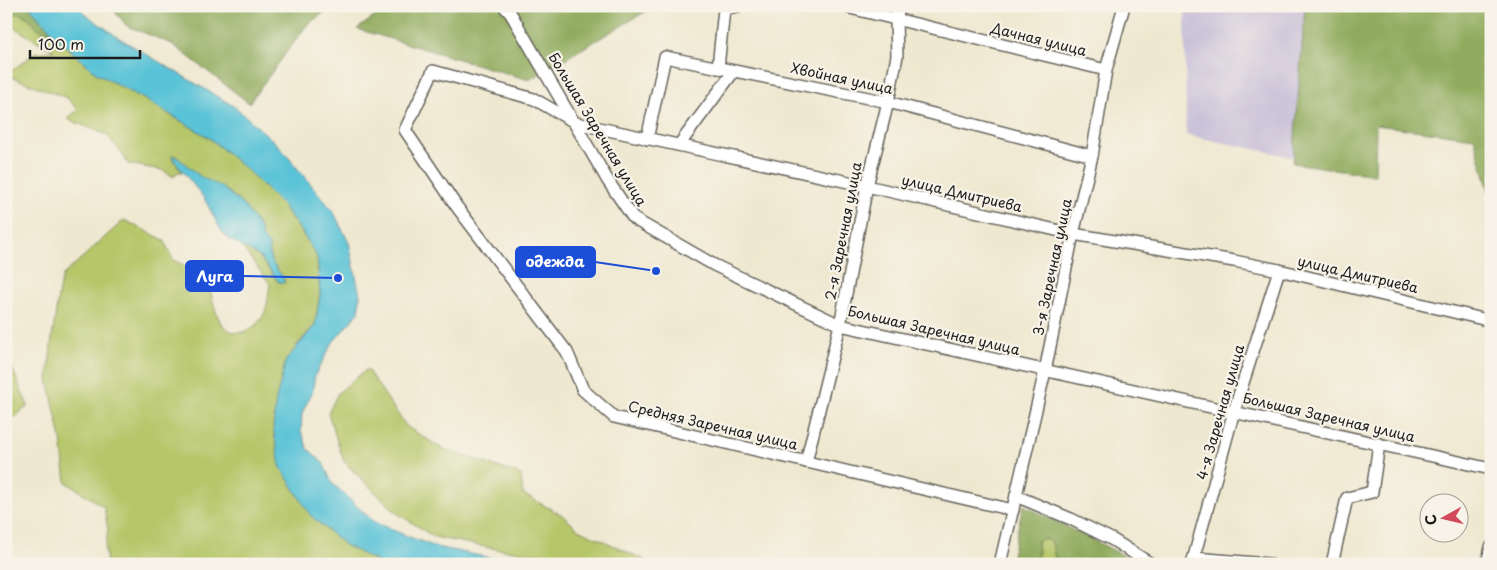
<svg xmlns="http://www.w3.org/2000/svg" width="1497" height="570" font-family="'Playpen Sans',sans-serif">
<rect width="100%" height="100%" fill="#f7f3e8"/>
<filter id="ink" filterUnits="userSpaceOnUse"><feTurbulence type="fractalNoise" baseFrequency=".02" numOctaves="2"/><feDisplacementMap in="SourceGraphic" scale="10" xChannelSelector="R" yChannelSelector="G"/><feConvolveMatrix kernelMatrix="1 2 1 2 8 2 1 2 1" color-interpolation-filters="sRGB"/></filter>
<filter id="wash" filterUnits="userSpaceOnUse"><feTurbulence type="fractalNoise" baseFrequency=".0096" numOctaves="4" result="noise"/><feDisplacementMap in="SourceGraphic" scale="20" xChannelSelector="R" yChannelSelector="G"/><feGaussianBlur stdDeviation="1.12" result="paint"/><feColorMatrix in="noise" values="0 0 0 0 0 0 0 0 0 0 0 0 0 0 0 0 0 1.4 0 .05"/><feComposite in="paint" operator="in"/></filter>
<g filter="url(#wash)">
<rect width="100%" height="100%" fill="#efe8d0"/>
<!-- industrial -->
<path fill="#c8bfd8" d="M1185,6H1305L1293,157L1186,135Z"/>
<!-- green -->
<g fill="#b6c669" stroke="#697142">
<path d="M6,14C13,14 22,13 27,17C37,24 37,34 51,31L96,73L144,99L208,137L246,169L283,206L301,231L317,257L320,294L315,325L297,345L276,399L345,545L382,564H107L105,549L108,530L104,507L66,482L61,439L48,380L51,345L59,290L63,275L124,220L164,240L173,260C183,265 198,269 205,280C213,292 213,310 221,323C234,341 255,331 264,314C268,306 268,294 270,284L241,246L260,257L278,282L285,281L271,261L270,253L262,237L259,226L244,206L229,192L201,177L174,155L172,157L173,159L182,172L176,173L174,177L162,170L128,164L121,152L107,135L67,119L78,110L67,98L6,75L35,53L54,51L6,23Z"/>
<path d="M6,354L28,406L6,424Z"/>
<path d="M367,369L406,426L441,448L521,475L523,494L562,515L578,529L645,560L628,564L497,549L434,537L397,513L344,462L328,413L338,393Z"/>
<path d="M1044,539L1052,541L1055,559L1061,564H1052L1048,560L1046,564H1034L1038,554L1037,540Z"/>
</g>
<!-- forest -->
<g fill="#90ab5d" stroke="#56643c">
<path d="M6,6H29L51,31C37,34 37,24 27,17C22,13 13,14 6,14Z"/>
<path d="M110,6H333L307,25L249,103L172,44L127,26Z"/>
<path d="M390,6H655L529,80L357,29Z"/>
<path d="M1305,6H1491V198L1474,138L1376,125L1375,175L1293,163Z"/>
<path d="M1023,505L1127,557L1136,564H1090L1089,561C1078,565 1064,566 1055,559L1052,542L1044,539L1037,541L1038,554L1034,564H1010Z"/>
</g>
<!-- water -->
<g fill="#5ac3d7" stroke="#3b707a">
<path d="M29,6H79L84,13L119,38L235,107L278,145L333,211L349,243L360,295L359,312L333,342L315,375L312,393L302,413L301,431L308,449L323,463L332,483L374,522L407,536L436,547L511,562L539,564H382L345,545L311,516L280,466L273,427L276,399L286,360L315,325L320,294L317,257L301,231L283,206L246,169L208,137L144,99L96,73L60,41Z"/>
<path d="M172,155L178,158L201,177L222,187L244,206L259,226L262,237L269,245L271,261L282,276L285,283L279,282L260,257L229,239L222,232L204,198L173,159Z"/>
</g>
</g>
<g filter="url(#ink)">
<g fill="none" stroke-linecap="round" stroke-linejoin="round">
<defs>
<g id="minor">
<path d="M504,6L511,14L608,181L634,219L714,265L840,325L1491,469"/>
<path d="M850,6V8L1106,70"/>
<path d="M718,68L724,9L738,6"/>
<path d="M647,139L665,57L888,102L1092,156"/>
<path d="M679,145L734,71"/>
<path d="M806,462L840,325L867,186L888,102L897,56L896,19L900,6"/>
<path d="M1016,496L1071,519L1113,540L1151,564"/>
<path d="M1013,510L614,417L583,390L567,352L457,207L405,130L433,71L534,99L576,123L867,186L1073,234L1234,261L1279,270L1491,321"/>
<path d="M1194,558L1269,564"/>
<path d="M1000,564L1045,371L1073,234L1092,156L1106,70L1124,6"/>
<path d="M1192,564L1234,411L1279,270"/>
<path d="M1332,564L1347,498L1372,492L1379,444"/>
<path d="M1487,564L1491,547"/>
</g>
</defs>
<!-- minor casing -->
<use href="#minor" stroke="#66635b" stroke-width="14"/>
<!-- minor -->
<use href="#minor" stroke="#fff" stroke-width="11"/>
</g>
</g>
<g text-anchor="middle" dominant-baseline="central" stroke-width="4.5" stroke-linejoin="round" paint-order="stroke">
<!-- street labels -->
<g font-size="14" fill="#1c1c1c" stroke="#f7f3e8">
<text transform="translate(1039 39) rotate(14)">Дачная улица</text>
<text transform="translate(842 78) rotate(12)">Хвойная улица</text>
<text transform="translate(598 129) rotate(59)">Большая Заречная улица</text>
<text transform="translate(962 193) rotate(13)">улица Дмитриева</text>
<text transform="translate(843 231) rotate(-79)">2-я Заречная улица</text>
<text transform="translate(1052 267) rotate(-78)">3-я Заречная улица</text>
<text transform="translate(1358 274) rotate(13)">улица Дмитриева</text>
<text transform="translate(934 330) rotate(13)">Большая Заречная улица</text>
<text transform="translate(1220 412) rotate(-74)">4-я Заречная улица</text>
<text transform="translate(1329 417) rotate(13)">Большая Заречная улица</text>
<text transform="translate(713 425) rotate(13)">Средняя Заречная улица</text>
</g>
</g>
<!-- callouts -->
<path fill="none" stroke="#1d4ed8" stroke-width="2" d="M656 271L595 262M338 278L243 276"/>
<g fill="#1d4ed8" stroke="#f7f3e8" stroke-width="2">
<circle cx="656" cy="271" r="5"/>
<circle cx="338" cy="278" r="5"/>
</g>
<g fill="#1d4ed8" stroke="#1d4ed8" stroke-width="2">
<rect x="516" y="247" width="79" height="30" rx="5"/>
<rect x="186" y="261" width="57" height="30" rx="5"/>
</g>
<g font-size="15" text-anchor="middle" font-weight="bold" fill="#fff">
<text x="555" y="267">одежда</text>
<text x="215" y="282">Луга</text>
</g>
<!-- margin -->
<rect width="1497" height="570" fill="none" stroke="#f7f3e8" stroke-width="25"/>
<!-- north arrow -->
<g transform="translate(1444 518) rotate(262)"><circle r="24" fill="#f7f3e8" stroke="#9f9d96"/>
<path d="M0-4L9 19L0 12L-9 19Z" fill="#d1495b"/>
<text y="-8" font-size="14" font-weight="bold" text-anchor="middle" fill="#1c1c1c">С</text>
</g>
<!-- scale -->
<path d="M30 50v8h110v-8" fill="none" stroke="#1c1c1c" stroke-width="2.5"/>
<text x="38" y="50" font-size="15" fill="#1c1c1c" stroke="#f7f3e8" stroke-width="4" paint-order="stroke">100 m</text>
</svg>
